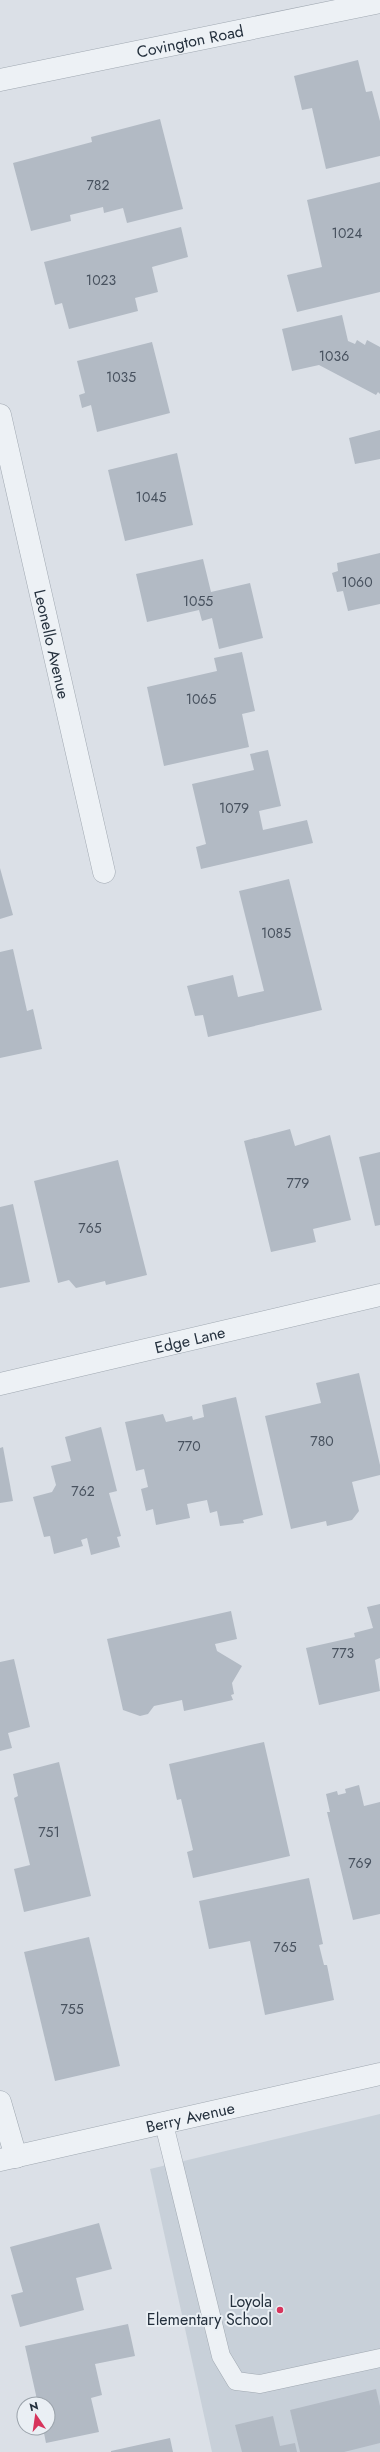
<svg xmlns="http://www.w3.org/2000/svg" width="380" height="2452" font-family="Jost,sans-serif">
<rect width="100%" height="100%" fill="#dbe0e7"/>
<!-- built -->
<path fill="#c8d0d9" d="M380,2114V2452H212L150,2169Z"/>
<!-- building -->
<g fill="#b2bac4">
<path d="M358,60L366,92L372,91L380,121V156L326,169L312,108L302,110L294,76Z"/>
<path d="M160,119L183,209L127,223L123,208L104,213L103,207L70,215L71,221L31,231L13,163L92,142L91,137Z"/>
<path d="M380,182V292L297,312L287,275L322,267L307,200Z"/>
<path d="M181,227L188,257L152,267L158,292L135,298L138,311L69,329L62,303L55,305L44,262Z"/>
<path d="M342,315L348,341L355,344L357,340L365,345L367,340L380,347V394L378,392L376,395L319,365L292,371L282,329Z"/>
<path d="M152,342L170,413L97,432L91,405L82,408L79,395L85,393L77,361Z"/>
<path d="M380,430V459L355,464L349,438Z"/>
<path d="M177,453L193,525L125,541L108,470Z"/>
<path d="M380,553V604L348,611L343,591L337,592L332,573L338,571L337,563Z"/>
<path d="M203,559L211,592L250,583L263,638L219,649L212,618L202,621L199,610L147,622L136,574Z"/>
<path d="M242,652L255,711L242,714L249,747L164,766L147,687L217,671L214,658Z"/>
<path d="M268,750L281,806L259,811L263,830L307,820L313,843L201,869L196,847L206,844L192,784L254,770L250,754Z"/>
<path d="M0,868L13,915L0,919Z"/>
<path d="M289,879L322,1010L208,1037L203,1015L195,1016L187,986L233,975L238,997L264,991L239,891Z"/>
<path d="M13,949L27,1011L33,1009L42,1049L0,1058V952Z"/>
<path d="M290,1129L295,1146L330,1135L351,1220L313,1229L316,1242L271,1252L244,1141Z"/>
<path d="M380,1152V1225L375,1226L359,1157Z"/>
<path d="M118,1160L147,1275L106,1285L105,1281L76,1288L69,1280L58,1283L34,1181Z"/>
<path d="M13,1204L30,1282L0,1288V1207Z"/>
<path d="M359,1373L380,1465V1475L352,1482L359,1511L352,1520L327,1526L326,1521L291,1529L265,1416L321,1403L316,1383Z"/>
<path d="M236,1397L263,1515L243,1520L244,1523L220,1526L217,1511L210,1513L207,1500L187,1504L190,1518L156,1525L153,1509L146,1511L141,1489L148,1487L144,1469L136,1471L125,1422L163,1414L166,1422L192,1416L193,1420L204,1417L202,1405Z"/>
<path d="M101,1427L117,1491L109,1493L121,1536L117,1537L120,1547L91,1555L87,1538L81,1540L83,1546L54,1554L50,1536L44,1537L33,1497L52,1492L56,1485L51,1466L71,1461L65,1437Z"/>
<path d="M3,1447L13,1501L0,1503V1448Z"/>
<path d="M380,1604V1658L375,1660L380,1691L319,1705L306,1648L355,1637L354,1633L373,1628L367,1607Z"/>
<path d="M231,1611L237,1639L215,1644L217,1651L242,1666L232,1683L234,1694L231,1695L233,1700L184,1711L182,1700L154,1706L148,1714L140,1716L123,1710L107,1639Z"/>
<path d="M14,1659L30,1727L8,1733L12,1748L0,1751V1662Z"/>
<path d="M264,1742L290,1856L193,1878L187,1852L193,1850L181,1799L177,1800L169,1764Z"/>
<path d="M59,1762L91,1896L24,1912L14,1869L30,1865L14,1798L18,1796L13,1774Z"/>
<path d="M359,1785L364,1806L380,1802V1914L353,1920L327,1812H330L326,1794L337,1791L338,1795L346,1793L345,1789Z"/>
<path d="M309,1878L323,1944L319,1945L324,1965H327L334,2000L265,2015L250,1941L209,1949L199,1901Z"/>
<path d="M89,1937L120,2066L55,2081L24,1952Z"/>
<path d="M99,2223L112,2269L76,2278L84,2310L20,2327L11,2295L23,2292L10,2247Z"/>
<path d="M128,2324L135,2356L95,2364L102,2395L91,2398L99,2432L46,2443L43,2428H48V2404H38L25,2346Z"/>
<path d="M376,2389L380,2406V2443L344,2452H300L290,2410Z"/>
<path d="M273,2416L280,2446L295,2443L297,2452H242L235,2425Z"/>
<path d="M170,2438L173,2452H111V2451Z"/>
</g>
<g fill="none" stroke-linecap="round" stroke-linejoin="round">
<defs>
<path id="service" d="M164,2124L221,2356L236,2381L260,2384L380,2358"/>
<g id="minor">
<path id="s1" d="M0,80L380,2"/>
<path id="s2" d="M0,415L104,872"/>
<path id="s3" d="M0,1384L380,1295"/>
<path d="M0,2102L16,2157"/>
<path id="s4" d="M0,2160L380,2074"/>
</g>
</defs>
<!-- service casing -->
<use href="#service" stroke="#a0a8b1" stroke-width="19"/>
<!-- minor casing -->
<use href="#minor" stroke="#a0a8b1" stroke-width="23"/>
<!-- service -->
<use href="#service" stroke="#edf1f5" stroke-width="18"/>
<!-- minor -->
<use href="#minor" stroke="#edf1f5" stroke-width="22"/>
</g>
<!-- markers -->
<circle fill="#d7345c" stroke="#eaeff4" stroke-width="1.5" cx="280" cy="2310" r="4"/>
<g text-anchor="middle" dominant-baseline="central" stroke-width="4" stroke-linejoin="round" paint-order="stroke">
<!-- number labels -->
<g font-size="14" fill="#48525f">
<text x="98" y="185">782</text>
<text x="347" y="233">1024</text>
<text x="101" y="280">1023</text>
<text x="334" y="356">1036</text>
<text x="121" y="377">1035</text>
<text x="151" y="497">1045</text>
<text x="357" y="582">1060</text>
<text x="198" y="601">1055</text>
<text x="201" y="699">1065</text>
<text x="234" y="808">1079</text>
<text x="276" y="933">1085</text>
<text x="298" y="1183">779</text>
<text x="90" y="1228">765</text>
<text x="322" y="1441">780</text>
<text x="189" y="1446">770</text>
<text x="83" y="1491">762</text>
<text x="343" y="1653">773</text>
<text x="49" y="1832">751</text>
<text x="360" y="1863">769</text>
<text x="285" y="1947">765</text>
<text x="72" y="2009">755</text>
</g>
<!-- street labels -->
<g font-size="16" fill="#24303d" stroke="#eaeff4">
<text stroke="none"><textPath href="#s1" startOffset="194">Covington Road</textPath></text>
<text stroke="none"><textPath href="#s2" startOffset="235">Leonello Avenue</textPath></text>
<text stroke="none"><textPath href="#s3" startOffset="195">Edge Lane</textPath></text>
<text stroke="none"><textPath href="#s4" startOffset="195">Berry Avenue</textPath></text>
</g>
<!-- poi labels -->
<g font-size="16" fill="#24303d" stroke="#eaeff4" text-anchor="end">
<text x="272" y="2301">Loyola<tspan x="272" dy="18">Elementary School</tspan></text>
</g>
</g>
<!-- north arrow -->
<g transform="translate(36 2416) rotate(347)"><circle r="19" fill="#eaeff4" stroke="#9ba3ab"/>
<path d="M0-3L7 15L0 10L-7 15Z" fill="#d7345c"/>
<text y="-6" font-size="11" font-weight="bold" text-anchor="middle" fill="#24303d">N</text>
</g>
</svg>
